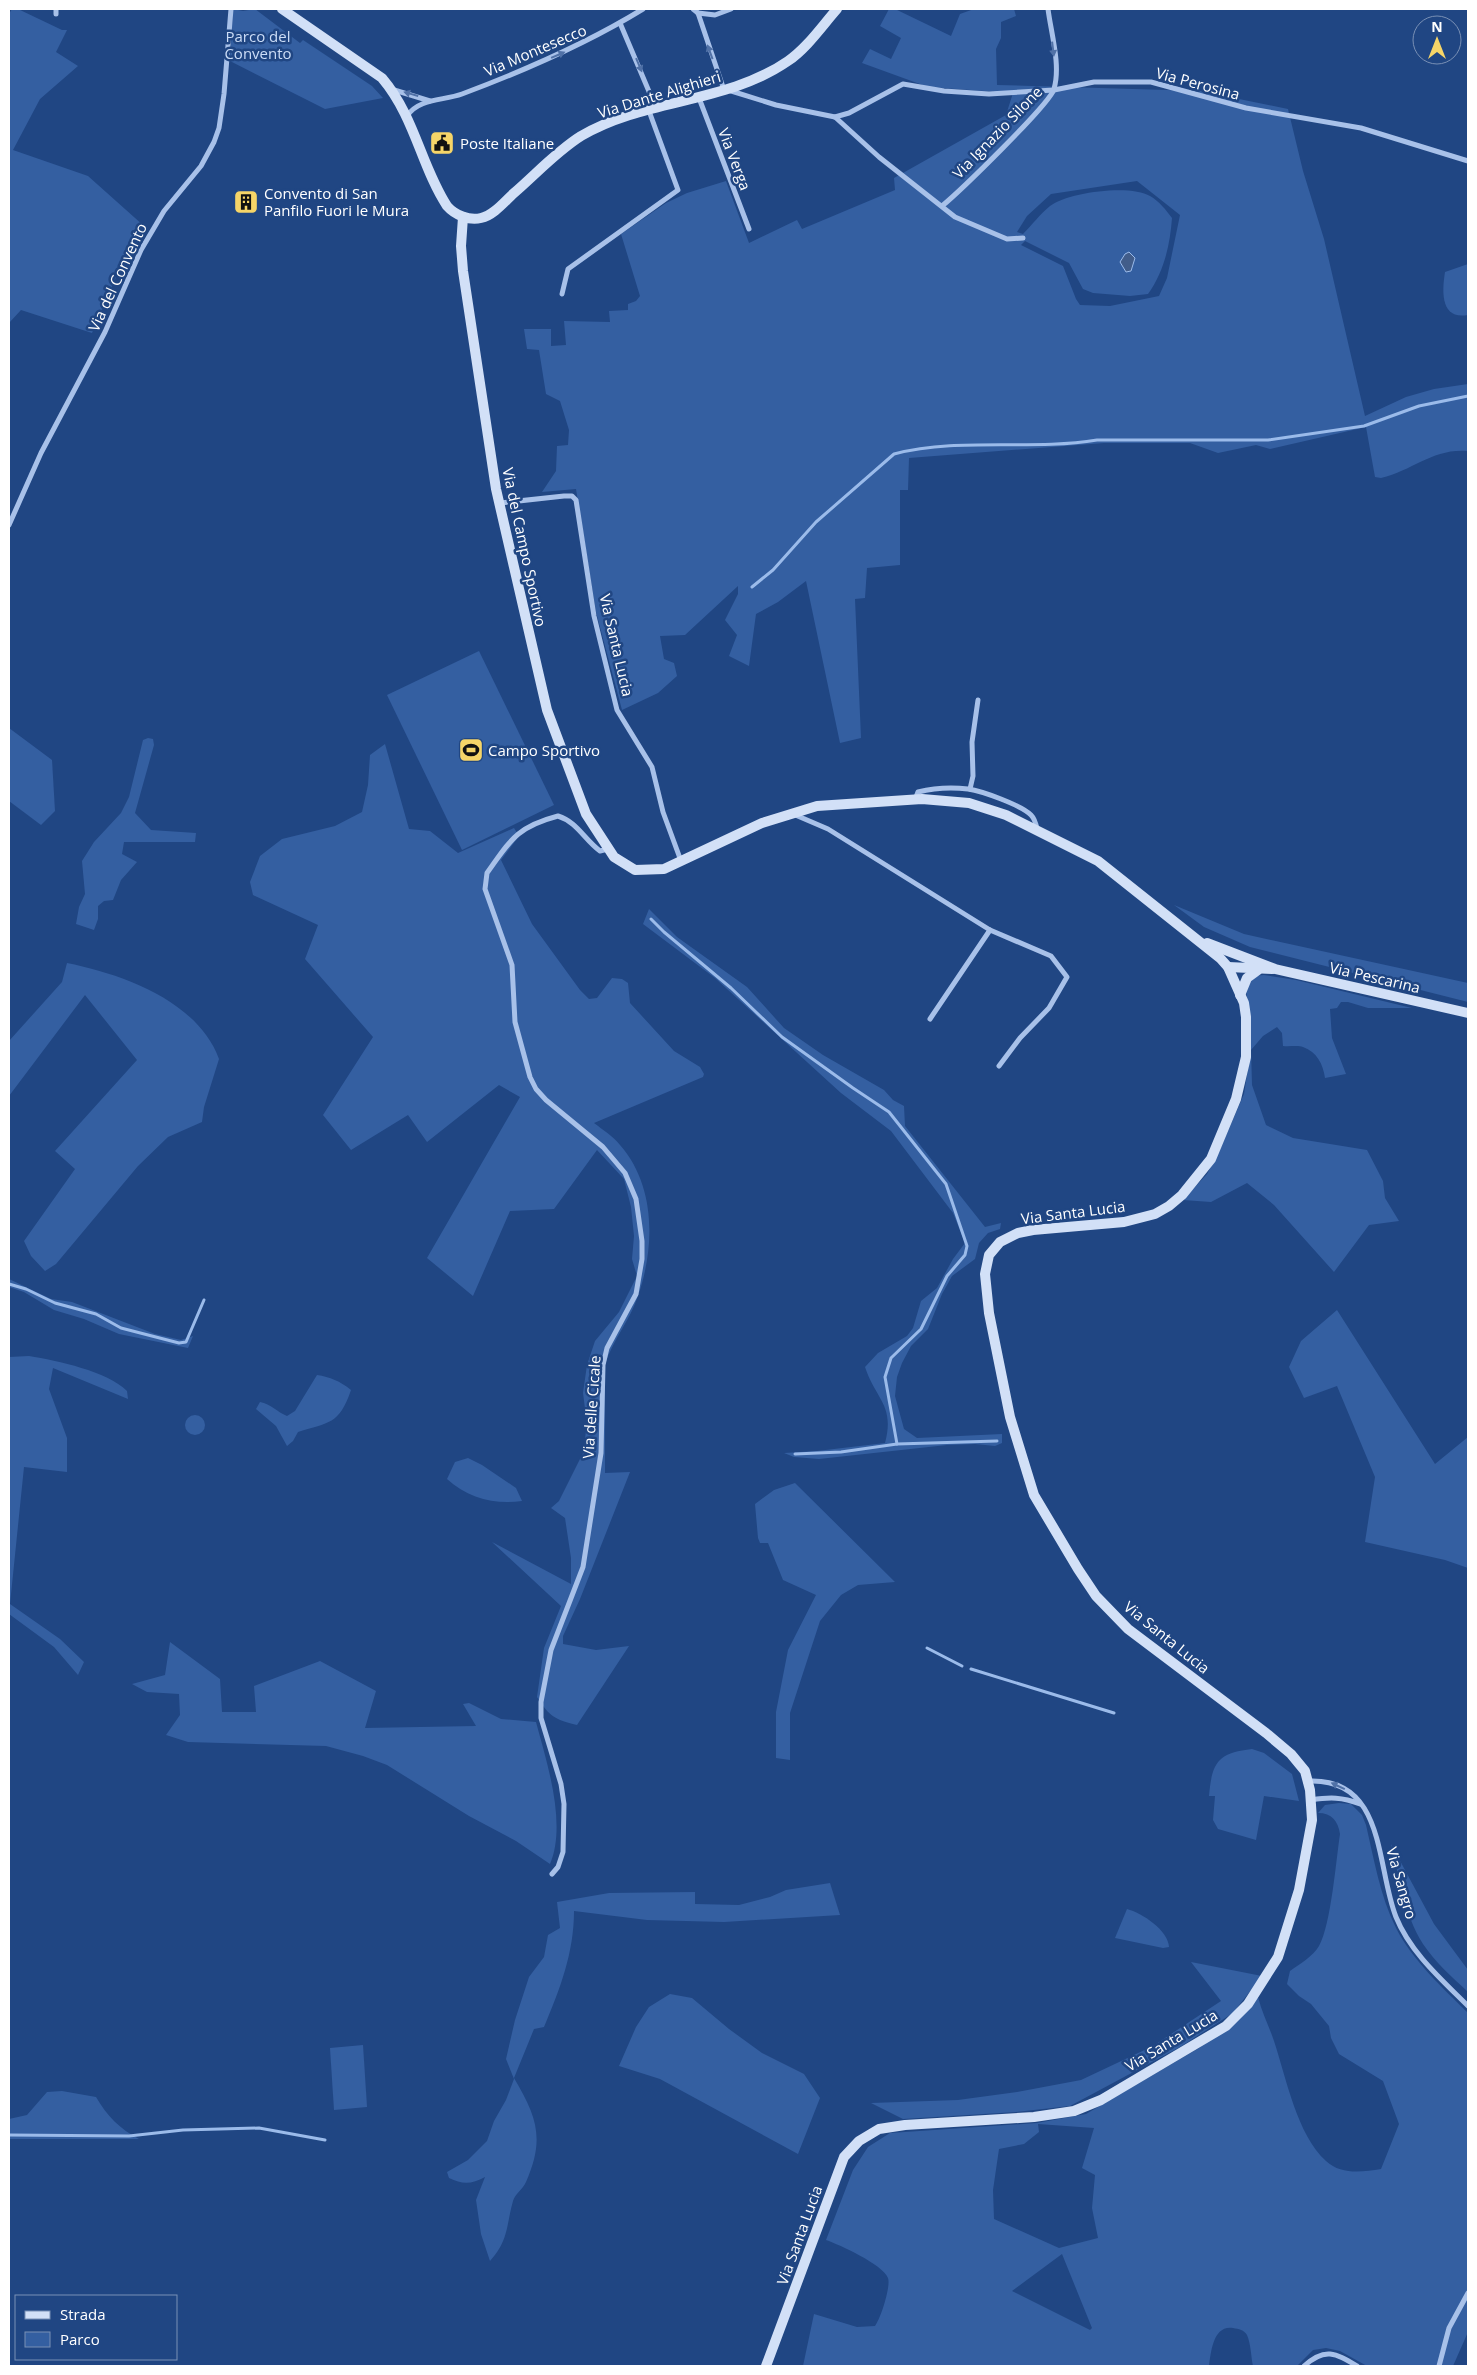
<svg xmlns="http://www.w3.org/2000/svg" width="1477" height="2375" font-family="'Open Sans',sans-serif">
<rect width="100%" height="100%" fill="#204683"/>
<!-- green -->
<g fill="#345fa1" fill-rule="evenodd">
<path d="M12,9H18L62,30H67L56,52L78,66L40,99L13,150L88,176L144,226L130,245L92,333L21,310L9,323V14Z"/>
<path d="M233,9L243,11L255,9L300,43L303,40L372,86L383,98L325,109L230,61Z"/>
<path d="M889,9H895L951,36L960,14L974,9H1014L1016,16L1001,22V38L996,49L997,85L1200,91L1288,109L1303,171L1324,239L1365,416L1406,397L1434,389L1468,384V451C1433,448 1414,470 1381,478L1375,477L1366,427L1270,449L1256,445L1218,453L1190,443H1104L909,458L908,490H900V565L867,568L865,598L855,599L861,738L840,743L806,581L778,602L756,614L749,666L729,656L737,635L725,620L738,594V586L685,635L660,636L664,659L674,663L677,676L658,693L622,710L596,612L576,489L542,492L556,471L557,446L568,445L569,430L560,401L546,394L539,350L527,349L524,329H551V346L566,345L564,321L610,322L609,311L628,310V304L636,301L640,296L621,234L666,203L687,193L726,181L749,243L797,220L802,229L895,190L894,178L1006,115L1013,93L928,87L862,63L870,49L891,59L901,38L880,26ZM1137,181L1180,215L1167,278L1159,296L1110,306L1080,305L1076,299L1063,266L1021,245L1025,241L1069,263L1083,289L1093,293L1130,296L1148,294C1164,272 1170,245 1172,218C1166,210 1159,201 1150,196C1131,184 1068,192 1050,206C1040,214 1032,225 1023,234L1017,232L1027,216L1051,194Z"/>
<path d="M1468,264V315C1440,320 1442,291 1445,272Z"/>
<path d="M479,651L554,805L462,850L387,695Z"/>
<path d="M9,728L52,760L55,811L41,825L9,801Z"/>
<path d="M148,738L153,739L154,745L135,813L151,830L196,833L195,842H124L122,854L137,862L121,880L113,900L104,901L98,906V919L94,930L76,924L79,907L85,894L82,861L94,842L121,813L129,797L143,740Z"/>
<path d="M385,744L409,829L430,831L458,853L514,828L519,836L501,860L532,924L580,990L589,999L597,998L612,978L622,979L628,983L630,1003L674,1051L700,1067L704,1074L703,1077L594,1123C603,1130 613,1136 620,1145C656,1186 655,1247 638,1296C630,1320 613,1340 605,1364V1473L630,1472L580,1599L563,1636V1644L596,1650L629,1646L577,1725C554,1719 550,1717 537,1697L544,1648L561,1606L492,1542L571,1584V1558L565,1518L551,1508L559,1501L583,1453L587,1424L583,1393L587,1365L595,1341L619,1312L637,1276L632,1259L634,1236L631,1207L624,1179L597,1150L554,1209L510,1211L473,1296L427,1258L520,1097L499,1085L427,1142L408,1115L351,1150L323,1115L373,1037L305,959L318,925L253,895L250,882L260,856L282,839L335,826L362,812L368,785L370,755Z"/>
<path d="M1174,905L1244,934L1468,983V1002L1250,947L1204,927Z"/>
<path d="M649,909L677,937L747,987L784,1028L823,1055L884,1090L893,1100L904,1106L905,1126L985,1227L1001,1223L1000,1229L988,1233L979,1243L975,1259L952,1276L942,1294L928,1329L911,1346L902,1363L897,1377L895,1396L904,1429L917,1438L1002,1434V1443L995,1446L975,1444L947,1445L819,1459L794,1457L784,1453L817,1451L885,1443C895,1405 876,1400 865,1367L878,1353L907,1336L913,1328L921,1301L937,1288L953,1259L965,1243L953,1213L891,1131L841,1093L715,978L643,924Z"/>
<path d="M67,963C122,974 198,1001 219,1059L204,1107L202,1122L168,1137L138,1166L56,1264L45,1271L31,1256L24,1241L75,1169L55,1151L137,1060L85,995L9,1096V1041L62,982Z"/>
<path d="M1264,975L1296,980L1412,1008H1368L1348,1002H1341L1337,1008L1330,1009L1332,1038L1346,1074L1325,1078C1323,1064 1317,1052 1303,1047C1298,1045 1289,1047 1283,1046L1282,1033L1277,1027L1263,1036L1251,1050L1252,1085L1266,1125L1293,1138L1367,1150L1383,1181L1385,1198L1399,1221L1369,1225L1334,1272L1274,1205L1247,1183L1211,1202L1183,1200L1207,1174L1219,1152L1244,1094L1251,1049V1026L1246,991L1253,976Z"/>
<path d="M9,1279L51,1299L72,1302L155,1334L181,1340L193,1336L188,1348L119,1334L84,1319L54,1310L24,1292L9,1287Z"/>
<path d="M1337,1310L1435,1464L1468,1437V1568L1445,1560L1365,1542L1375,1477L1337,1386L1304,1398L1289,1367L1301,1341Z"/>
<path d="M29,1356C58,1361 107,1371 127,1391L128,1399L53,1368L49,1389L67,1438V1472L24,1467L10,1604L60,1639L84,1662L78,1675L54,1647L9,1614V1357Z"/>
<path d="M317,1375C330,1377 340,1381 351,1390C339,1425 329,1422 298,1432L293,1441L287,1446L276,1426L256,1409L260,1402C271,1404 277,1412 287,1416L295,1411Z"/>
<circle cx="195" cy="1425" r="10"/>
<path d="M468,1458L482,1465L516,1488L522,1501C495,1505 468,1498 447,1479L455,1462Z"/>
<path d="M795,1483L895,1582L858,1585L841,1595L820,1621L790,1713V1760L776,1758V1712L788,1650L816,1595L783,1580L768,1543H760L758,1538L755,1504L774,1490Z"/>
<path d="M170,1642L220,1679L222,1712H256L254,1686L320,1661L376,1691L365,1728L476,1726L463,1704L469,1703L501,1719L536,1722C547,1763 567,1824 550,1864L516,1841L469,1816L387,1765L363,1756L326,1746L188,1742L166,1735L180,1715L179,1694L147,1692L132,1684L165,1675Z"/>
<path d="M1252,1749L1264,1753L1292,1774L1299,1801L1264,1796L1256,1840L1218,1829L1213,1820L1215,1796H1209C1212,1763 1217,1753 1252,1749Z"/>
<path d="M1339,1803L1351,1804L1362,1815L1366,1825C1374,1859 1380,1896 1396,1928C1412,1960 1443,1988 1468,2013V2332L1453,2366H1367L1340,2351L1326,2348L1313,2350L1297,2366H1253C1251,2357 1251,2344 1247,2335C1244,2330 1239,2329 1233,2328C1213,2325 1211,2352 1209,2366H803L814,2314L857,2327L875,2326C881,2318 891,2286 888,2278C882,2264 840,2245 826,2240L853,2170L868,2147L890,2133L1037,2123L1086,2114L1199,2048L1240,2019L1258,1997C1262,2013 1269,2026 1274,2041C1286,2077 1297,2135 1326,2161C1341,2175 1362,2172 1381,2169L1399,2124L1383,2081L1339,2054L1331,2038L1329,2026L1311,2004L1299,1996L1287,1984L1290,1971C1300,1964 1313,1956 1319,1946C1331,1925 1336,1860 1340,1834C1338,1821 1332,1813 1318,1813L1325,1805ZM1038,2124L1094,2128L1082,2168L1095,2175L1092,2208L1098,2238L1059,2248L994,2219L993,2190L999,2149L1024,2144L1039,2132ZM1062,2254L1092,2328L1090,2330L1012,2291Z"/>
<path d="M1391,1844L1434,1924L1468,1970V1992C1452,1977 1435,1962 1423,1944C1404,1914 1399,1877 1391,1844Z"/>
<path d="M830,1883L840,1915L724,1922L647,1920L574,1911C574,1953 560,1989 544,2027L534,2029L514,2078C537,2117 545,2139 526,2182C523,2189 515,2194 513,2201C506,2226 509,2240 490,2261L481,2234L476,2200L485,2177C472,2184 463,2185 449,2178L447,2172L468,2160L487,2141L494,2121L506,2100L514,2079L506,2059L515,2020L529,1977L544,1957L548,1935L560,1928L557,1902L609,1893L695,1892V1904L739,1905L770,1897L786,1890Z"/>
<path d="M1127,1909C1142,1913 1168,1930 1169,1947L1163,1948L1115,1938Z"/>
<path d="M1191,1962L1262,1976L1233,2013L1180,2047L1070,2106L1016,2112L903,2119L871,2103L958,2100L1017,2092L1081,2080L1153,2046L1221,2001Z"/>
<path d="M670,1994L692,1998L729,2029L762,2053L804,2074L820,2098L798,2154L660,2079L619,2066L636,2027L649,2007Z"/>
<path d="M363,2045L367,2107L334,2110L330,2048Z"/>
<path d="M62,2091L96,2097C107,2116 120,2129 139,2139H9V2119L27,2115L47,2092Z"/>
</g>
<!-- water -->
<path fill="#425d8a" stroke="#9bbbea" d="M1129,252L1135,258L1131,271L1126,272L1120,262L1125,254Z"/>
<g fill="none" stroke-linecap="round" stroke-linejoin="round">
<!-- stream -->
<g stroke="#9bbbea" stroke-width="3">
<path d="M752,587L773,570L816,522L894,454C960,437 1030,451 1097,440H1268L1364,426L1419,406L1468,396"/>
<path d="M651,919L664,932L731,988L782,1037L853,1088L889,1112L946,1184L967,1246L965,1255L947,1276L921,1329L891,1358L885,1377L897,1444L997,1441"/>
<path d="M9,1284L26,1289L55,1303L96,1314L121,1328L179,1343L186,1342L204,1300"/>
<path d="M795,1454L841,1452L897,1444"/>
<path d="M927,1648L962,1666"/>
<path d="M971,1669L1114,1713"/>
<path d="M9,2135L129,2136L183,2130L259,2128L325,2140"/>
</g>
<!-- street -->
<g stroke="#a8c1e9" stroke-width="5">
<path d="M56,9V14"/>
<path d="M693,9L698,13L724,90"/>
<path d="M698,13L715,15L731,9"/>
<path d="M620,23L656,108"/>
<path d="M391,89L430,101"/>
<path d="M728,90L776,105L835,117L879,157L955,217L1007,239L1023,238"/>
<path d="M699,98L749,229"/>
<path d="M407,116C419,98 443,101 462,94C526,70 586,44 643,9"/>
<path d="M835,117L849,113L903,84L944,91L989,94L1054,90L1094,82H1151L1246,108L1361,128L1468,161"/>
<path d="M942,206C959,192 1050,104 1054,89C1061,65 1051,33 1048,9"/>
<path d="M562,294L568,269L678,190L649,111"/>
<path d="M500,503L564,496H572L576,500L594,616L617,710L652,767L663,812L681,861"/>
<path d="M9,525L41,453L105,332L141,250L164,211L201,166L214,142L219,128L224,94L231,9"/>
<path d="M970,789L973,776L972,742L978,700"/>
<path d="M915,800L918,792C934,788 951,787 968,789C982,791 1021,805 1031,815C1035,819 1036,824 1037,829"/>
<path d="M793,814L828,829L990,930L1051,956L1067,977L1049,1008L1020,1038L999,1066"/>
<path d="M930,1019L990,930"/>
<path d="M1308,1781C1386,1777 1376,1867 1396,1917C1410,1952 1442,1980 1468,2006"/>
<path d="M1311,1800C1330,1797 1342,1797 1360,1804"/>
<path d="M552,1874L558,1867L563,1852L564,1804L561,1784L541,1718V1702L551,1650L583,1567L601,1453L603,1365L607,1348L636,1294L642,1259V1241L636,1199L625,1173L603,1147L546,1100L536,1089L530,1077L515,1022L512,965L485,889L487,873C510,841 516,827 558,816C577,822 584,839 600,851L608,849"/>
<path d="M1304,2366C1325,2347 1335,2353 1357,2366"/>
<path d="M1439,2366L1449,2328L1468,2293"/>
</g>
<!-- secondary -->
<g stroke="#d2e0f7" stroke-width="10">
<path d="M282,9L382,78C415,117 421,166 447,206C455,215 469,221 481,218C494,215 505,201 514,193C536,174 557,151 581,136C645,98 726,104 788,61C807,48 822,26 837,9"/>
<path d="M463,217L461,246L463,271L496,489L547,710L586,814L614,857L635,870L664,869L762,823L817,806L922,799L969,803L1006,815L1098,861L1220,958L1228,967L1244,1003L1246,1017V1057L1236,1099L1211,1159L1182,1195L1169,1206L1155,1214L1124,1222L1033,1230L1018,1233L1000,1242L989,1255L985,1274L989,1313L1010,1417L1034,1495L1078,1569L1096,1596L1128,1629L1266,1733L1291,1754L1305,1771L1310,1790L1312,1820L1299,1890L1278,1957L1248,2004L1226,2026L1101,2100L1074,2111L1034,2117L905,2125L879,2129L859,2141L844,2157L766,2366"/>
<path d="M1207,943L1275,969L1468,1013"/>
<path d="M1228,967L1272,969"/>
<path d="M1240,995L1247,978L1258,970"/>
</g>
</g>
<!-- one-way arrows -->
<defs><path id="oneway-solid" d="M-6-.8H1V-3.2L6.5 0L1 3.2V.8H-6Z" transform="scale(1.25)"/></defs>
<g fill="#5071a7">
<use href="#oneway-solid" transform="translate(1053 49) rotate(83)"/>
<use href="#oneway-solid" transform="translate(710 52) rotate(-110)"/>
<use href="#oneway-solid" transform="translate(558 55) rotate(-23)"/>
<use href="#oneway-solid" transform="translate(639 65) rotate(67)"/>
<use href="#oneway-solid" transform="translate(411 94) rotate(-164)"/>
<use href="#oneway-solid" transform="translate(1338 1786) rotate(-155)"/>
</g>
<!-- icons -->
<defs>
<symbol id="civic-square" viewBox="-11 -11 22 22"><rect x="-9" y="-9" width="18" height="18" rx="4" fill="#f6d568" stroke="#204683"/><path d="M-.6-6.5H3V-4.5H.6V-3L4-1V1h2V6H-6V1h2V-1L-.6-3ZM-1.2 2.5V6h2.4V2.5Z" fill="#111"/></symbol>
<symbol id="building-square" viewBox="-11 -11 22 22"><rect x="-9" y="-9" width="18" height="18" rx="4" fill="#f6d568" stroke="#204683"/><path d="M-4-6H4V6H1V3H-1V6H-4ZM-2.5-4.3h1.7v1.8h-1.7ZM.8-4.3h1.7v1.8H.8ZM-2.5-1h1.7V.8h-1.7ZM.8-1h1.7V.8H.8Z" fill="#111"/></symbol>
<symbol id="stadium-square" viewBox="-11 -11 22 22"><rect x="-9" y="-9" width="18" height="18" rx="4" fill="#f6d568" stroke="#204683"/><path d="M0-5a6.5 5 0 1 0 0 10a6.5 5 0 1 0 0-10ZM-3.5-1.8h7v3.6h-7Z" fill="#111"/></symbol>
</defs>
<g fill-rule="evenodd">
<use href="#civic-square" x="428" y="129" width="28" height="28"/>
<use href="#building-square" x="232" y="188" width="28" height="28"/>
<use href="#stadium-square" x="457" y="736" width="28" height="28"/>
</g>
<g text-anchor="middle" dominant-baseline="central" stroke-width="5" stroke-linejoin="round" paint-order="stroke">
<!-- park labels -->
<g font-size="15" fill="#ccddf7" stroke="#204683">
<text x="258" y="36">Parco del<tspan x="258" dy="17">Convento</tspan></text>
</g>
<!-- street labels -->
<g font-size="15" fill="#fff" stroke="#204683">
<text transform="translate(535 50) rotate(-23)">Via Montesecco</text>
<text transform="translate(1198 83) rotate(15)">Via Perosina</text>
<text transform="translate(659 94) rotate(-17)">Via Dante Alighieri</text>
<text transform="translate(997 132) rotate(-46)">Via Ignazio Silone</text>
<text transform="translate(735 159) rotate(69)">Via Verga</text>
<text transform="translate(117 277) rotate(-65)">Via del Convento</text>
<text transform="translate(525 547) rotate(78)">Via del Campo Sportivo</text>
<text transform="translate(617 645) rotate(77)">Via Santa Lucia</text>
<text transform="translate(1375 977) rotate(13)">Via Pescarina</text>
<text transform="translate(1073 1212) rotate(-7)">Via Santa Lucia</text>
<text transform="translate(591 1407) rotate(-86)">Via delle Cicale</text>
<text transform="translate(1167 1637) rotate(39)">Via Santa Lucia</text>
<text transform="translate(1402 1883) rotate(74)">Via Sangro</text>
<text transform="translate(1171 2040) rotate(-31)">Via Santa Lucia</text>
<text transform="translate(799 2235) rotate(-70)">Via Santa Lucia</text>
</g>
<!-- poi labels -->
<g font-size="15" fill="#fff" stroke="#204683" text-anchor="start">
<text x="460" y="143">Poste Italiane</text>
<text x="264" y="193">Convento di San<tspan x="264" dy="17">Panfilo Fuori le Mura</tspan></text>
<text x="488" y="750">Campo Sportivo</text>
</g>
</g>
<!-- border -->
<rect width="1477" height="2375" fill="none" stroke="#ffffff" stroke-width="20"/>
<!-- legend -->
<rect x="15" y="2295" width="162" height="65" fill="#204683" stroke="#7990b5"/>
<rect x="25" y="2311" width="25" height="8" fill="#d2e0f7" stroke="#7990b5"/>
<text x="60" y="2320" font-size="15" fill="#ffffff">Strada</text>
<rect x="25" y="2332" width="25" height="15" fill="#345fa1" stroke="#7990b5"/>
<text x="60" y="2345" font-size="15" fill="#ffffff">Parco</text>
<!-- north arrow -->
<g transform="translate(1437 40)"><circle r="24" fill="#204683" stroke="#7990b5"/>
<path d="M0-4L9 19L0 12L-9 19Z" fill="#f6d568"/>
<text y="-8" font-size="14" font-weight="bold" text-anchor="middle" fill="#ffffff">N</text>
</g>
</svg>
